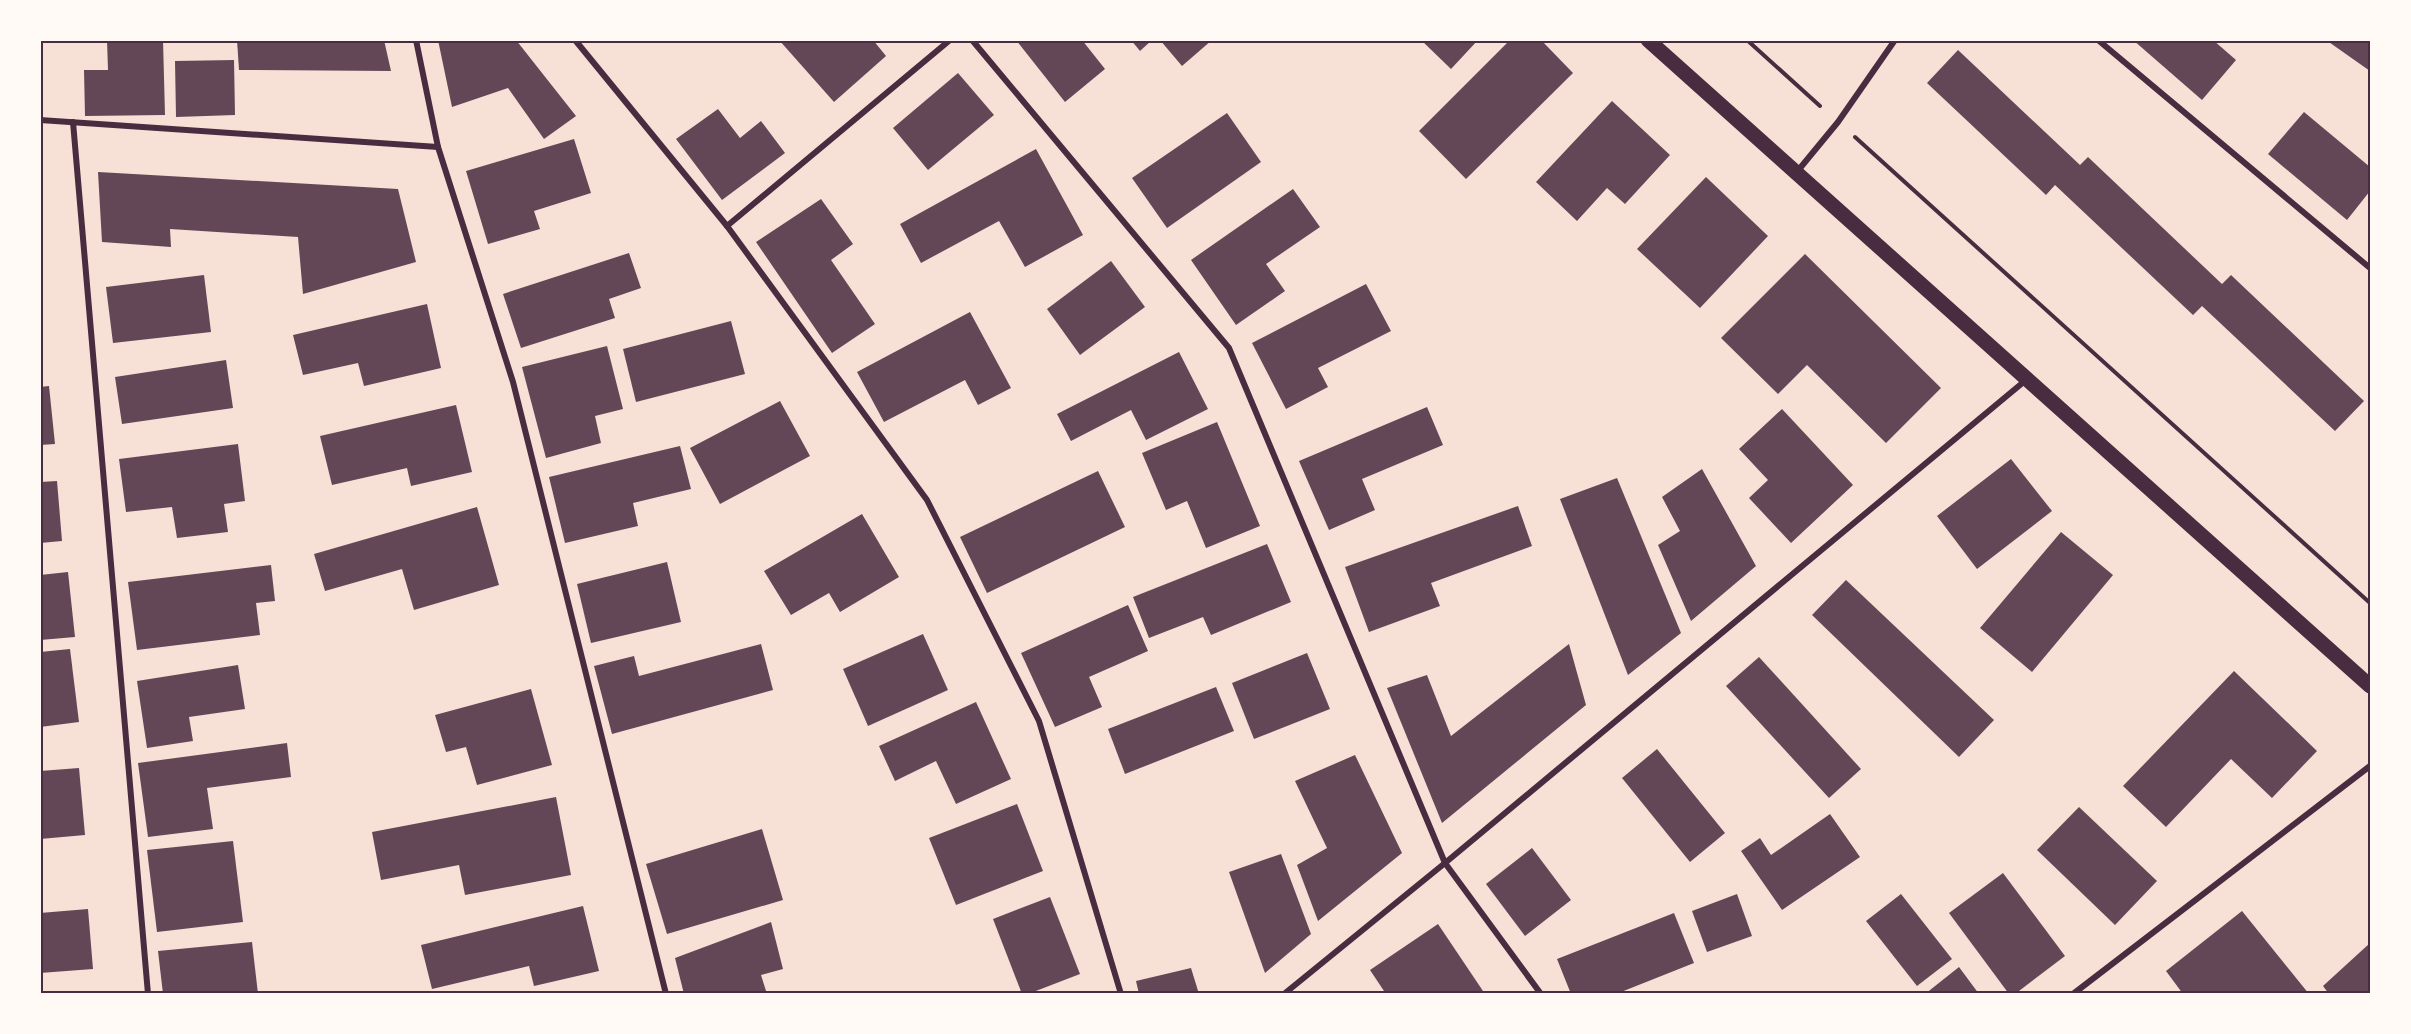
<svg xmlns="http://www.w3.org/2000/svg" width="2411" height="1034" font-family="'Nunito Sans',sans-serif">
<rect width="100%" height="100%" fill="#f7e1d7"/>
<!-- building -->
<g fill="#644757">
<path d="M107,40H163L165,115L85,116L84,70H108Z"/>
<path d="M237,40H384L391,71L239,70Z"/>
<path d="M438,40H516L576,116L544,139L508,88L452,107Z"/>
<path d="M779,40H873L886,56L834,102Z"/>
<path d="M1016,40H1082L1105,69L1065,102Z"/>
<path d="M1131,40H1152L1140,51Z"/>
<path d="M1160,40H1212L1182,66Z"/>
<path d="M1421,40H1478L1451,69Z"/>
<path d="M1510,40H1541L1573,73L1466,179L1419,131Z"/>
<path d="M2133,40H2213L2236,60L2202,100Z"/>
<path d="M2326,40H2370V71Z"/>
<path d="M1958,50L2080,165L2088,157L2222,284L2231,275L2364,401L2335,431L2202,306L2193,315L2055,185L2046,195L1927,83Z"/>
<path d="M234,60L235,115L176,117L175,61Z"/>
<path d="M958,73L994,115L928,170L893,128Z"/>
<path d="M1612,101L1670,155L1625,204L1607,188L1577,221L1536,182Z"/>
<path d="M718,109L740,138L761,121L785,153L722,200L676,139Z"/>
<path d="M2304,112L2370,167V191L2347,220L2268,154Z"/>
<path d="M1227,113L1261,162L1167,228L1132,178Z"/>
<path d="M574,139L591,193L534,211L540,229L488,244L466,171Z"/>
<path d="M1036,149L1083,235L1025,267L999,221L921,263L900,224Z"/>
<path d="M98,172L398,189L416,262L303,294L298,237L170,229L171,247L102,242Z"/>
<path d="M1706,177L1768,236L1700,308L1637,249Z"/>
<path d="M1293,189L1320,227L1266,264L1285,291L1236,325L1191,260Z"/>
<path d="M821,199L853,244L831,260L875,324L832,353L756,242Z"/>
<path d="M629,253L641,288L609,299L615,318L521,348L503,294Z"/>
<path d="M1805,254L1941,388L1886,443L1807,365L1778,394L1721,338Z"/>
<path d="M1111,261L1145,307L1080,355L1047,309Z"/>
<path d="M204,275L211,332L113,343L106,287Z"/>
<path d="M1366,284L1391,331L1318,368L1328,387L1286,409L1252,343Z"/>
<path d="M427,304L441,368L364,386L358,363L303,375L293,335Z"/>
<path d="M970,312L1011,388L978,405L965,380L884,422L857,372Z"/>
<path d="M731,321L745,374L636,402L623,349Z"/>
<path d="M607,346L623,409L595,416L601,443L546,458L522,367Z"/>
<path d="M1179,352L1208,409L1146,440L1131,410L1071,441L1057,414Z"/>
<path d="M226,360L233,408L122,424L115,377Z"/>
<path d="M49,386L55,444L40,445V387Z"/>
<path d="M780,401L810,456L720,504L690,448Z"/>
<path d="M456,405L472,472L411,486L407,468L332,485L320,436Z"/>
<path d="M1427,407L1443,445L1362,479L1375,510L1329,530L1299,461Z"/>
<path d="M1782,409L1853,485L1791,543L1749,498L1768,480L1739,449Z"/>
<path d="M1217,422L1260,526L1206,548L1187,501L1166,510L1142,453Z"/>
<path d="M238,444L245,501L224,504L228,532L177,538L172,507L126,512L119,459Z"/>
<path d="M680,446L691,489L633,503L638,526L565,543L549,477Z"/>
<path d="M2011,459L2052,511L1977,569L1937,516Z"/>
<path d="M1702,469L1756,566L1691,621L1658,545L1680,531L1662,497Z"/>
<path d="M1098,471L1125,527L987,593L960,537Z"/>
<path d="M1617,478L1681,633L1628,675L1560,499Z"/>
<path d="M57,481L62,541L40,543V482Z"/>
<path d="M1518,506L1532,546L1431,583L1440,606L1369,632L1345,567Z"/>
<path d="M477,507L499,585L414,610L402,569L325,591L314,554Z"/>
<path d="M862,514L899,577L840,612L829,593L791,615L764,571Z"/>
<path d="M2061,532L2113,575L2032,672L1980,628Z"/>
<path d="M1267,544L1291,602L1211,635L1203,617L1149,638L1133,597Z"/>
<path d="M667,562L681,622L591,643L577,584Z"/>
<path d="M271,565L275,601L256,603L260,635L137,650L128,582Z"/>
<path d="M68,572L75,637L40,640V575Z"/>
<path d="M1846,580L1994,720L1959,757L1812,615Z"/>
<path d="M1128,605L1148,651L1089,677L1102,707L1055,727L1021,653Z"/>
<path d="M923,634L948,690L868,726L843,669Z"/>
<path d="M761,644L773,690L612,734L594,666L634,656L639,676Z"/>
<path d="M1569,644L1586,705L1442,823L1387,688L1427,675L1451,736Z"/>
<path d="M70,649L79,722L40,727V652Z"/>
<path d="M1307,653L1330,709L1254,739L1232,683Z"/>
<path d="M1759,657L1861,769L1829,798L1726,686Z"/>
<path d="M238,665L245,709L189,717L193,741L147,748L137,681Z"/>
<path d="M2234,671L2317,751L2272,798L2231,759L2166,827L2123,786Z"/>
<path d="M1216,687L1234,731L1125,774L1108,729Z"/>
<path d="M531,689L552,765L477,785L466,747L446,752L435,715Z"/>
<path d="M976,702L1011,779L956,804L936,761L895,781L879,746Z"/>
<path d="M287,743L291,777L207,788L213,829L148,837L138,763Z"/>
<path d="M1657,749L1725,833L1690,862L1622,778Z"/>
<path d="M1355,755L1402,853L1318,921L1297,865L1327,848L1295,781Z"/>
<path d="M79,768L85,835L40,839V771Z"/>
<path d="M556,797L571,875L465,895L459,865L381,880L372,832Z"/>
<path d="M1017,804L1043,871L956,905L929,838Z"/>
<path d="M2079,807L2157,881L2115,925L2037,850Z"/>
<path d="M1830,814L1860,857L1782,910L1741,851L1760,838L1771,855Z"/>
<path d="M762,829L783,900L667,934L646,864Z"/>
<path d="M233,841L243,922L157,932L147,850Z"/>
<path d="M1532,848L1571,900L1525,936L1486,884Z"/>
<path d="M1281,854L1311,934L1265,973L1229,872Z"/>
<path d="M2003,873L2065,956L2015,994H2009L1949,913Z"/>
<path d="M1737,894L1752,936L1707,952L1692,911Z"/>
<path d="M1901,894L1952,959L1917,986L1866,921Z"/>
<path d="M1050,897L1080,974L1028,994H1022L993,919Z"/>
<path d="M583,906L599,971L534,986L529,966L432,989L421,945Z"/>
<path d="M88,909L93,969L40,973V913Z"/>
<path d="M2242,911L2309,994H2183L2166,971Z"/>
<path d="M1674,913L1694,963L1616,994H1571L1557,959Z"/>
<path d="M771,922L783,969L761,975L767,994H684L675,958Z"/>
<path d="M1438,924L1485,994H1386L1370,970Z"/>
<path d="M252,942L258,994H163L158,951Z"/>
<path d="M2370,943V994H2329L2323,986Z"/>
<path d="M1959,967L1979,994H1925Z"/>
<path d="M1191,968L1199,994H1139L1136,981Z"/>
</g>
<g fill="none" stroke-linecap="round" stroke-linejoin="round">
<!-- path -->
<g stroke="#4a2c40" stroke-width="4">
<path d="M1747,40L1820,106"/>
<path d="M1855,137L2370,603"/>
</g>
<!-- minor -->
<g stroke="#4a2c40" stroke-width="6">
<path d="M416,40L438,147L513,382L666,994"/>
<path d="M575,40L727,226L927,500L1039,721L1121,994"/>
<path d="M972,40L1229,348L1445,863L1541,994"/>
<path d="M2098,40L2370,268"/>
<path d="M40,120L438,147"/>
<path d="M73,122L148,994"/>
<path d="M1796,173L1838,122L1895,40"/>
<path d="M727,226L950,40"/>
<path d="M1284,994L1445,863L2026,380"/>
<path d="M2073,994L2370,766"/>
</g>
<!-- primary -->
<path stroke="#4a2c40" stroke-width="15" d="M1648,40L2370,686"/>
</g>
<!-- border -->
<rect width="2411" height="1034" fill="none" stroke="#fffaf5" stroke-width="84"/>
<rect x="42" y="42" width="2327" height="950" fill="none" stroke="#4a2c40" stroke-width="2"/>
</svg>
